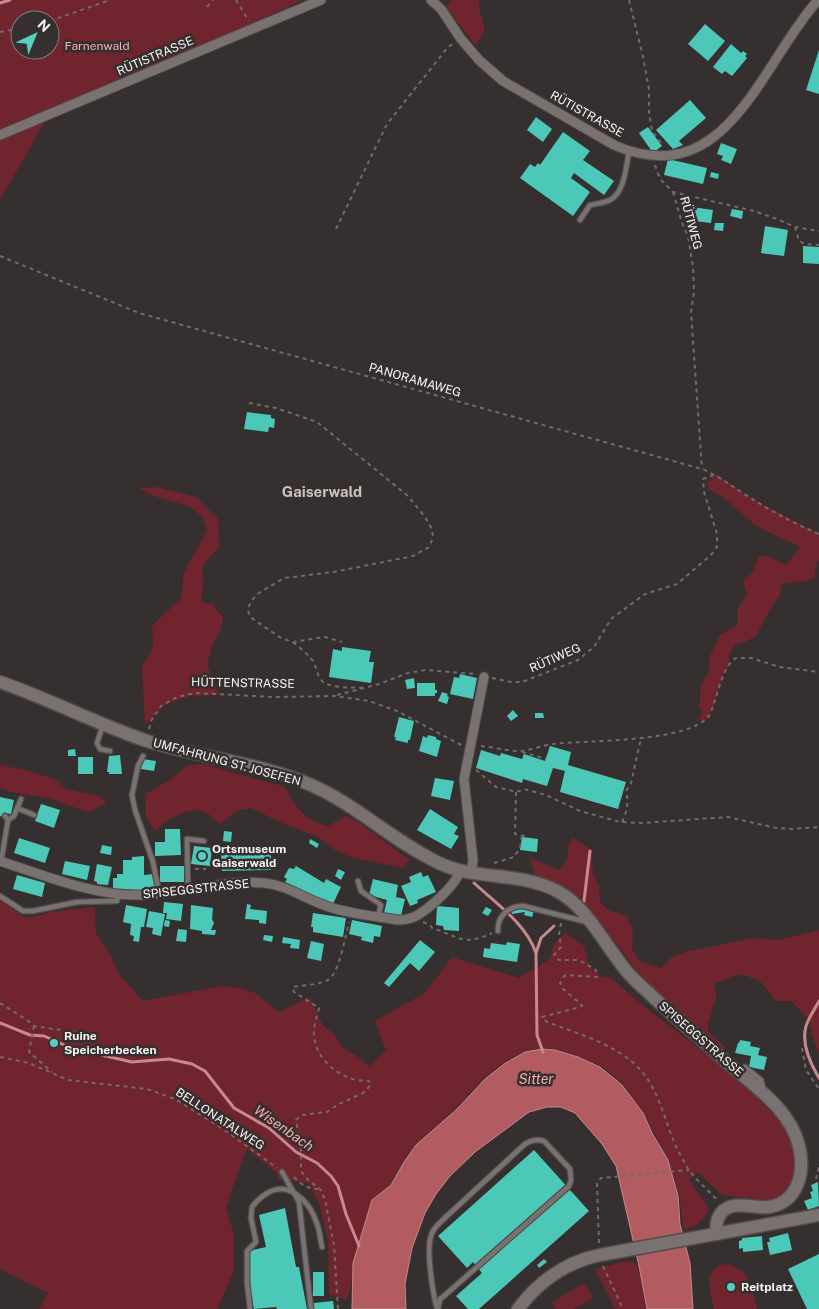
<svg xmlns="http://www.w3.org/2000/svg" width="819" height="1309" font-family="'Public Sans',sans-serif">
<rect width="100%" height="100%" fill="#362f2f"/>
<!-- green -->
<g fill="#70242d" fill-rule="evenodd">
<path d="M0,0H302L44,123L0,200ZM20,20H50V50H20Z"/>
<path d="M451,0H479V7L485,30L475,45L446,7Z"/>
<path d="M716,474L749,497L819,534V561L817,562L814,578C803,583 793,581 782,584L779,597L773,604L756,636L745,642L734,645L729,656V664L723,676L714,706L705,721L699,720L702,711L699,707L701,686L708,673L710,656L720,635L737,625L738,608L747,595L743,580L752,573L759,556H766L786,565L800,547L755,525L723,497L710,490L707,484Z"/>
<path d="M156,487L196,497L218,519L219,546L202,567L203,583L201,602L212,604L223,617L220,631L212,646L207,665L219,695L190,696L164,705L145,725L142,666L153,649L152,626L181,598L184,572L207,531L203,517L188,506L154,496L139,488Z"/>
<path d="M202,764C230,771 256,780 284,786C297,807 302,820 328,826L346,816L358,822L410,860L402,868L353,858L335,850L320,838L282,823L251,808L236,811L220,824C215,820 210,814 204,812C186,806 168,820 155,831L146,817L145,794L168,781L188,765Z"/>
<path d="M0,765L25,770L57,780L66,789L99,796L107,803L87,812L49,798L20,794L0,789Z"/>
<path d="M572,837L592,850L593,874L599,886L600,902L608,910L627,916L633,933L632,949L641,962L661,968L672,957L685,952L753,938L778,940L819,930V1054L812,1035L810,1021L791,1001H776L759,980L740,974L714,984L717,996L707,1026L709,1032L725,1047L722,1054L638,973L601,923L581,900L561,885L535,875L530,858L559,870L568,858V847Z"/>
<path d="M0,894L12,909L24,917H34L51,912L95,907L96,933L111,956L120,976L143,1001L221,986L240,988L255,993L279,1012L310,997L322,1024L334,1034L343,1048L357,1056L369,1067L386,1050L375,1021L425,993L452,957L519,978L550,959L554,944L565,933L584,946L589,966L600,976L611,978L650,1011L732,1074L778,1115L788,1131L793,1146L795,1166L793,1179L788,1190L780,1197L768,1201L722,1195L698,1172L689,1180L707,1206L708,1212L697,1225L684,1230L679,1195L669,1160L653,1132L644,1113L623,1084L601,1066L578,1056L555,1049L542,1048L525,1051L503,1063L484,1078L456,1108L415,1145L403,1161L390,1185L372,1200L354,1258L350,1291L346,1300L329,1294L328,1240L319,1203L308,1183L278,1179L277,1173L247,1149L234,1183L226,1208L234,1235V1271L217,1309H39L48,1293L0,1269Z"/>
<path d="M627,1261L634,1262L638,1266L646,1309H615L595,1269Z"/>
<path d="M726,1264C750,1269 753,1288 757,1309H714C711,1292 701,1268 726,1264Z"/>
<path d="M584,1283L593,1298L574,1309H556L552,1302Z"/>
</g>
<!-- water -->
<path fill="#b25c62" stroke="#c7898e" d="M542,1049L555,1050L578,1057L600,1067L622,1085L643,1113L652,1133L668,1160L678,1196L680,1224L690,1263L693,1309H647L639,1266L616,1166L602,1144L575,1113L561,1107H547L529,1112L475,1152L450,1176L436,1194L425,1213L412,1248L405,1284L406,1309H352L353,1263L372,1200L391,1185L404,1162L416,1145L457,1109L485,1079L504,1064L525,1052Z"/>
<g fill="none" stroke-linecap="round" stroke-linejoin="round">
<!-- stream -->
<g stroke="#c7898e" stroke-width="3">
<path d="M0,3L10,0"/>
<path d="M474,883C497,904 526,924 536,953L537,1035L543,1052"/>
<path d="M584,901L590,851"/>
<path d="M536,953L541,938L554,926"/>
<path d="M819,1001C815,1009 809,1017 806,1026C801,1044 810,1063 819,1078"/>
<path d="M0,1023L30,1035L44,1036L71,1048L132,1062L169,1059L192,1064L205,1071L234,1108L269,1128L296,1152L317,1163L331,1176L338,1186L346,1214L359,1246"/>
</g>
</g>
<!-- building -->
<g fill="#4cc8b9">
<path d="M705,24L725,41L708,61L688,44Z"/>
<path d="M731,44L741,53L743,51L747,54L745,56L747,58L732,76L725,71L722,74L713,67Z"/>
<path d="M819,50V94L806,90Z"/>
<path d="M690,100L706,118L679,141L683,145L673,149L656,130Z"/>
<path d="M536,117L552,129L543,142L527,130Z"/>
<path d="M648,127L662,146L653,153L639,133Z"/>
<path d="M563,132L590,151L583,160L614,181L604,195L574,173L571,178L590,192L573,216L520,178L530,164L535,167L538,163L540,165Z"/>
<path d="M721,143L737,149L731,164L721,160L723,156L717,154Z"/>
<path d="M668,159L707,168L703,184L664,175Z"/>
<path d="M711,172L719,174L718,179L710,177Z"/>
<path d="M692,207L713,210L711,223L694,221L695,214H691Z"/>
<path d="M732,209L743,211L742,219L730,216Z"/>
<path d="M715,223H724L723,231L714,230Z"/>
<path d="M765,226L788,230L784,256L761,253Z"/>
<path d="M803,246L819,247V264L803,263Z"/>
<path d="M247,412L271,415V418L275,419L274,428L269,427L268,432L244,429Z"/>
<path d="M342,647L371,651L369,662H374L371,683L329,677L333,649L342,651Z"/>
<path d="M460,674L477,678L473,699L450,694L454,677L459,678Z"/>
<path d="M414,678L415,688L407,689L405,680Z"/>
<path d="M417,683H435V690H437V693H435V696H417Z"/>
<path d="M442,692L448,694L447,696L449,697L447,704L438,701Z"/>
<path d="M513,710L518,716L511,721L507,716Z"/>
<path d="M535,713H543L544,718H535Z"/>
<path d="M399,717L414,721L410,740H408V743L395,740L396,737H394Z"/>
<path d="M428,735L436,737V739L441,741L437,757L419,751L423,736L427,738Z"/>
<path d="M550,746L571,752L568,765L626,782L618,809L560,792L565,771L553,768L547,786L523,779L522,783L476,768L481,750L500,756L501,753L522,759L524,754L545,761Z"/>
<path d="M75,749L76,756H68V750Z"/>
<path d="M120,755L122,774H109V772H107L109,756Z"/>
<rect x="78" y="757" width="15" height="17"/>
<path d="M143,759L156,761L154,771L141,769Z"/>
<path d="M435,778L454,781L450,800L431,796Z"/>
<path d="M0,797L14,800L11,814L4,813L3,817L0,816Z"/>
<path d="M41,804L60,810L54,828L35,821Z"/>
<path d="M430,809L458,827L454,834L459,836L451,849L417,830Z"/>
<path d="M165,829H180L181,855L155,856V842H165Z"/>
<path d="M224,831L232,832L231,842L223,841Z"/>
<path d="M522,837L538,839L537,852L520,850Z"/>
<path d="M19,838L50,848L45,863L14,853Z"/>
<path d="M310,839L319,844L317,848L309,843Z"/>
<path d="M102,845L112,847L111,855L100,853Z"/>
<path d="M194,846L212,848L210,866L191,864Z"/>
<path d="M271,852V870L222,871L221,853Z"/>
<path d="M144,856V875L154,874L155,891H113V878H117V874H123V860H132V857Z"/>
<path d="M65,861L90,866L87,880L62,874Z"/>
<path d="M97,864L112,867L108,885L97,884V882L94,881Z"/>
<rect x="160" y="866" width="24" height="16"/>
<path d="M296,866L324,883L326,879L341,887L332,906L285,882L287,879L284,877L289,868L294,869Z"/>
<path d="M338,869L345,872L341,880L335,876Z"/>
<path d="M421,872L423,877L428,875L436,892L417,900L418,903L410,906L401,886L411,882L409,877Z"/>
<path d="M17,875L45,883L42,897L13,889Z"/>
<path d="M373,879L398,885L396,897L405,899L401,916L384,913L387,900L369,895Z"/>
<path d="M164,902L183,904L181,921L166,919L167,913H163Z"/>
<path d="M247,904L251,905L250,909L267,911L266,924L259,923V920L245,919Z"/>
<path d="M126,905L147,909L144,927H141L139,942L133,941L134,936L130,935L131,924L123,922Z"/>
<path d="M191,905L213,908L212,919L214,923L211,930H216L215,935L202,934V931L190,929Z"/>
<path d="M437,906L459,908V931L444,930L443,926L436,925Z"/>
<path d="M486,907L492,910L488,916L482,913Z"/>
<path d="M521,908L534,911L532,917L524,915L525,912L512,914L511,909Z"/>
<path d="M149,911L165,914L161,936L152,934L153,928L146,927Z"/>
<path d="M313,913L346,918L343,937L313,932V927H311Z"/>
<path d="M165,920L170,921L169,927L164,926Z"/>
<path d="M352,920L382,926L380,937L374,936L373,943L361,940L362,937L349,934Z"/>
<path d="M178,929L187,930L186,942L176,941Z"/>
<path d="M264,935L273,936L272,942L263,940Z"/>
<path d="M283,937L300,940L299,949L290,948L291,944L282,943Z"/>
<path d="M420,940L435,952L419,971L410,963L389,987L384,983Z"/>
<path d="M311,941L324,944L321,961L307,958Z"/>
<path d="M507,942L520,944L517,962L483,957L484,948L490,949L491,943L506,945Z"/>
<path d="M740,1040L751,1042L750,1046L760,1048L758,1055L767,1057L764,1070L749,1067L751,1056L735,1053L738,1043H739Z"/>
<path d="M534,1150L589,1211L479,1309H468L456,1296L482,1273L473,1262L467,1268L438,1236Z"/>
<path d="M818,1182L819,1206L808,1210L804,1201L812,1198L810,1192L813,1191L811,1185Z"/>
<path d="M285,1208L296,1267H299L307,1309H277L276,1307L254,1309L248,1279L249,1251L266,1247L259,1215Z"/>
<path d="M788,1233L792,1250L770,1255L767,1242H770L769,1238Z"/>
<path d="M762,1236L763,1250L743,1252V1248L739,1249V1241L742,1240V1238Z"/>
<path d="M819,1254V1309H807L788,1269Z"/>
<path d="M544,1259L547,1262L539,1268L537,1265Z"/>
<rect x="313" y="1272" width="11" height="24"/>
<path d="M333,1301L334,1309H314V1303Z"/>
</g>
<g fill="none" stroke-linecap="round" stroke-linejoin="round">
<defs>
<g id="lane">
<path d="M580,220L590,205C596,204 604,203 610,200C625,192 626,166 629,152"/>
<path d="M103,725L97,743L100,749L110,751"/>
<path d="M143,756L138,766L132,795L135,810L153,862L159,893"/>
<path d="M17,808L34,815"/>
<path d="M8,820L14,816L21,799"/>
<path d="M1,862L8,820L5,816"/>
<path d="M358,881L361,891L381,905L378,917"/>
<path d="M188,889L187,839L204,841"/>
<path d="M0,896L23,911H33L77,902L117,901L118,894"/>
<path d="M498,931C497,916 509,906 523,906L587,922"/>
<path d="M745,1067L761,1080L763,1088"/>
<path d="M282,1172L299,1202L311,1309"/>
<path d="M250,1309L247,1282V1251L256,1242L251,1218L252,1207C255,1203 259,1199 263,1196C287,1177 310,1201 317,1224C320,1231 320,1240 322,1247"/>
<path d="M437,1309C433,1293 425,1248 432,1233C435,1226 442,1221 448,1215L525,1144C532,1140 536,1139 544,1141L570,1169L571,1180L569,1186L444,1296L440,1299L438,1309"/>
</g>
<g id="street">
<path d="M431,0L441,9L461,39L479,60L503,81L614,145C726,194 760,65 818,0"/>
<path d="M0,135L321,0"/>
<path d="M0,861C43,875 94,896 140,895C181,894 223,879 264,883C287,885 303,898 324,905C347,914 374,916 398,920C404,920 409,919 414,917C427,911 456,885 460,871"/>
<path d="M471,874L473,860L464,779L484,677"/>
</g>
<g id="secondary">
<path d="M0,682C49,699 95,723 144,740C199,758 258,762 311,785C357,805 394,842 439,863C476,881 519,871 557,891C588,907 606,948 629,974C636,982 645,989 653,997C678,1020 703,1041 728,1063C755,1087 790,1109 799,1146C805,1171 799,1202 769,1207C753,1209 733,1199 721,1213C716,1220 716,1226 717,1234"/>
<path d="M518,1309C539,1281 566,1262 600,1255L819,1215"/>
</g>
</defs>
<!-- lane casing -->
<use href="#lane" stroke="#524c4c" stroke-width="7"/>
<!-- street casing -->
<use href="#street" stroke="#524c4c" stroke-width="11"/>
<!-- secondary casing -->
<use href="#secondary" stroke="#524c4c" stroke-width="15"/>
<!-- path -->
<g stroke="#726b6b" stroke-width="2" stroke-dasharray="4 4" stroke-linecap="butt">
<path d="M236,0L249,21"/>
<path d="M629,0L643,57L649,89V112L652,131L662,144"/>
<path d="M207,7L213,0"/>
<path d="M50,21L110,0"/>
<path d="M0,32L20,28"/>
<path d="M655,165L658,174L662,181L673,192L754,211L777,219L795,227L819,231"/>
<path d="M673,192L682,223L688,236L693,267L694,292L691,312L702,469"/>
<path d="M795,227L799,241L805,244L819,245"/>
<path d="M336,229L387,124L448,47L453,44"/>
<path d="M0,256L139,313L702,469C719,476 733,487 749,497C771,511 795,524 819,534"/>
<path d="M249,403L276,408L317,422L408,496L425,517L432,529L433,538L429,547L413,556L334,572L284,578L259,593L252,600L248,608L249,615L253,619L281,638L293,642L325,637L342,642"/>
<path d="M293,642C300,648 307,653 313,661C317,668 317,677 323,682C334,689 353,687 366,688"/>
<path d="M492,678L511,682H522L578,660L594,647L611,619L645,594L677,584L711,555L717,547V534L704,492L703,479L716,474"/>
<path d="M337,695L379,684L408,673L426,670L475,674"/>
<path d="M149,729L151,721L161,706L177,697L195,693L274,697L335,696L369,701L397,711L461,745"/>
<path d="M481,746C493,747 506,751 519,751C525,752 543,745 553,744C587,740 687,743 709,716C717,701 721,667 736,658H751L780,667L819,672"/>
<path d="M522,752L546,759"/>
<path d="M476,770L496,787L517,792L524,789L546,795L580,811L620,822L642,823L728,817L776,828L792,829L819,827"/>
<path d="M516,792L515,834L529,837"/>
<path d="M622,822C627,812 629,802 626,791L631,783L641,738"/>
<path d="M494,863L514,857L520,848L522,835"/>
<path d="M195,869H206"/>
<path d="M423,922L430,925L432,928C459,936 462,947 492,933"/>
<path d="M561,923L559,934L561,947L554,955L559,960H579L596,970L597,977L568,975L564,976L560,983L563,989L582,1005L580,1007L542,1017L547,1022C579,1034 622,1046 644,1074C661,1096 666,1126 678,1151C682,1157 685,1165 690,1171C698,1182 709,1191 718,1201"/>
<path d="M0,1003L27,1020L34,1026L89,1034"/>
<path d="M34,1026L29,1052L52,1072"/>
<path d="M802,1048L806,1070L819,1089"/>
<path d="M0,1057L29,1063L68,1080L147,1089L175,1099L226,1131L277,1168"/>
<path d="M294,1177C303,1186 308,1189 320,1189"/>
<path d="M816,1179L819,1167"/>
<path d="M599,1243L597,1183L601,1178L689,1170"/>
<path d="M603,1266L623,1309"/>
<path d="M338,1309L334,1245L325,1199L320,1189L308,1180L301,1171V1146L296,1120L302,1115L327,1112L337,1105L363,1093L371,1085L369,1081C363,1080 356,1081 350,1078C332,1072 315,1055 314,1035C313,1026 317,1017 319,1008L294,992L293,987C304,985 318,985 328,980C339,974 346,934 349,922"/>
</g>
<!-- lane -->
<use href="#lane" stroke="#7a7171" stroke-width="4.5"/>
<!-- street -->
<use href="#street" stroke="#7a7171" stroke-width="9"/>
<!-- secondary -->
<use href="#secondary" stroke="#7a7171" stroke-width="12"/>
</g>
<!-- markers -->
<g fill="#58cec0" stroke="#362f2f" stroke-width="2">
<circle cx="202" cy="856" r="5"/>
<circle cx="54" cy="1043" r="5"/>
<circle cx="731" cy="1287" r="5"/>
</g>
<g text-anchor="middle" dominant-baseline="central" stroke-width="5" stroke-linejoin="round" paint-order="stroke">
<!-- park labels -->
<g font-size="12" fill="#f7afb2" stroke="#362f2f">
<text x="97" y="46">Farnenwald</text>
</g>
<!-- street labels -->
<g font-size="12" fill="#f8f3f3" stroke="#362f2f">
<text transform="translate(155 56) rotate(-23)">RÜTISTRASSE</text>
<text transform="translate(587 114) rotate(29)">RÜTISTRASSE</text>
<text transform="translate(691 223) rotate(75)">RÜTIWEG</text>
<text transform="translate(415 380) rotate(16)">PANORAMAWEG</text>
<text transform="translate(555 658) rotate(-24)">RÜTIWEG</text>
<text transform="translate(243 683) rotate(1)">HÜTTENSTRASSE</text>
<text transform="translate(227 762) rotate(15)">UMFAHRUNG ST. JOSEFEN</text>
<text transform="translate(196 889) rotate(-6)">SPISEGGSTRASSE</text>
<text transform="translate(701 1039) rotate(41)">SPISEGGSTRASSE</text>
<text transform="translate(220 1119) rotate(33)">BELLONATALWEG</text>
</g>
<!-- poi labels -->
<g font-size="12" font-weight="bold" fill="#f8f3f3" stroke="#362f2f" text-anchor="start">
<text x="212" y="849">Ortsmuseum<tspan x="212" dy="14">Gaiserwald</tspan></text>
<text x="64" y="1036">Ruine<tspan x="64" dy="14">Speicherbecken</tspan></text>
<text x="741" y="1287">Reitplatz</text>
</g>
<!-- water labels -->
<g font-size="14" font-style="italic" fill="#f2abad" stroke="#362f2f">
<text x="536" y="1079">Sitter</text>
<text transform="translate(284 1128) rotate(35)">Wisenbach</text>
</g>
<!-- quarter labels -->
<g font-size="15" font-weight="bold" fill="#cbc1c1" stroke="#362f2f">
<text x="322" y="491">Gaiserwald</text>
</g>
</g>
<!-- north arrow -->
<g transform="translate(35 35) rotate(44)"><circle r="24" fill="#362f2f" stroke="#847d7d"/>
<path d="M0-4L9 19L0 12L-9 19Z" fill="#58cec0"/>
<text y="-8" font-size="14" font-weight="bold" text-anchor="middle" fill="#f8f3f3">N</text>
</g>
</svg>
